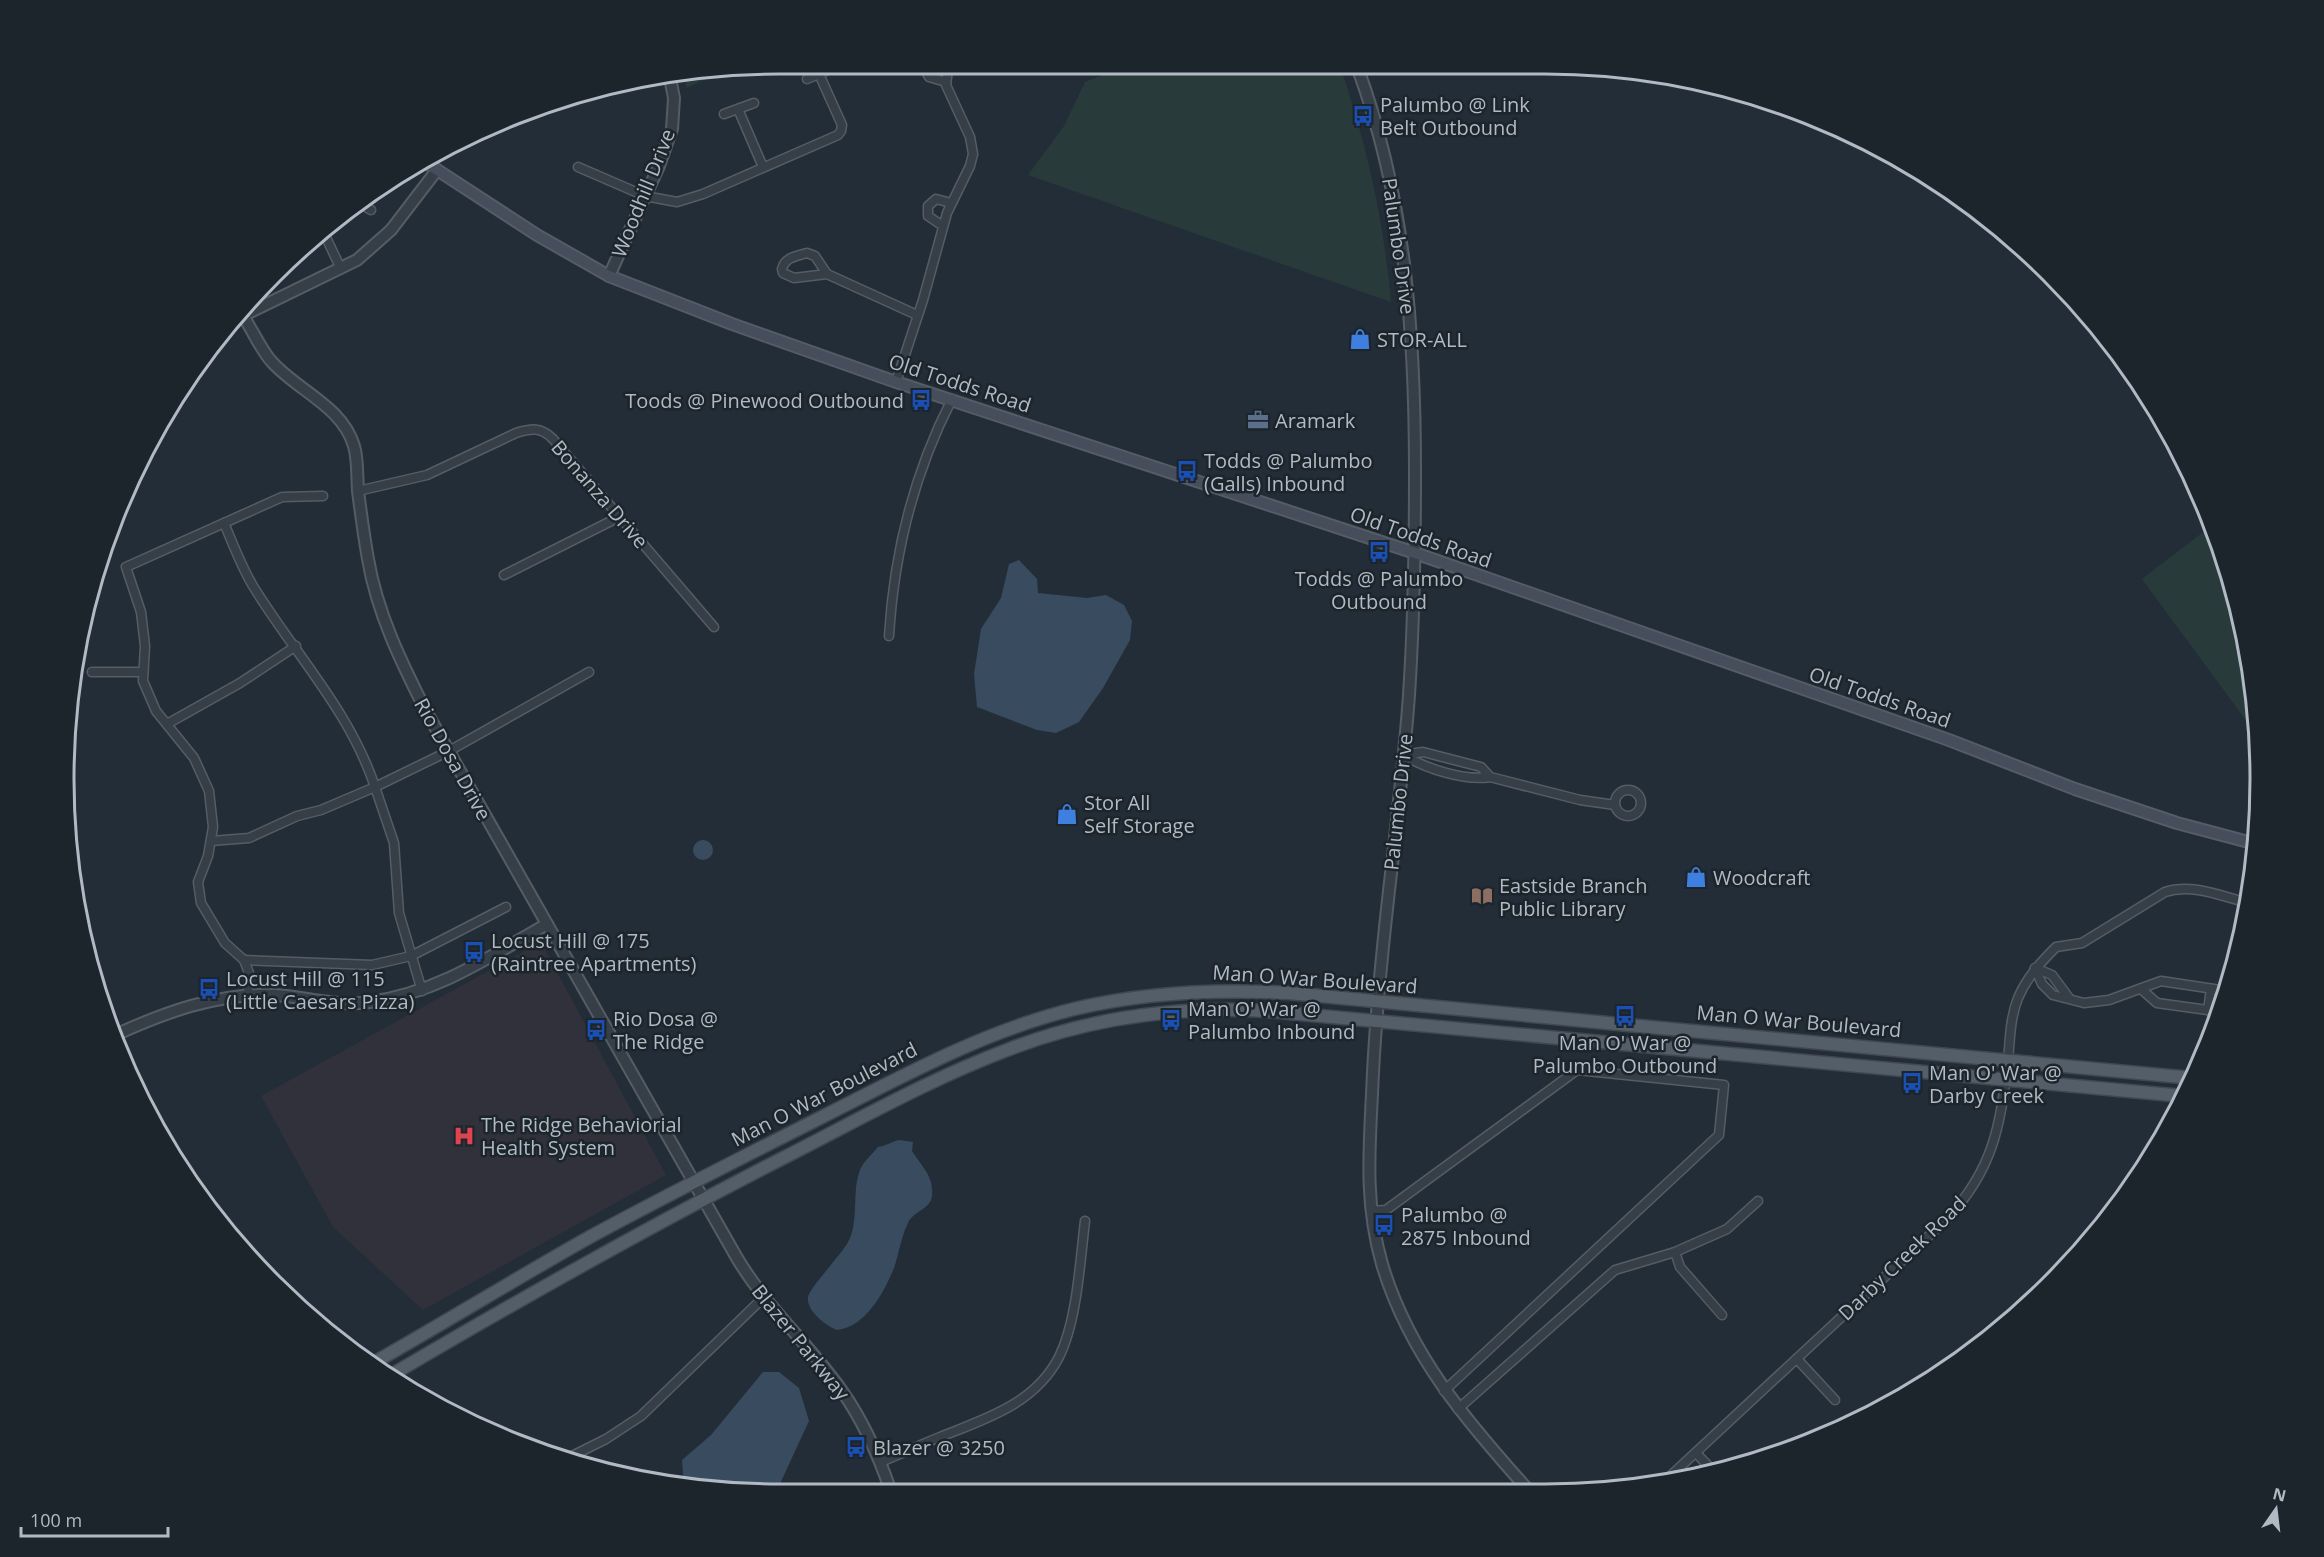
<svg xmlns="http://www.w3.org/2000/svg" width="2324" height="1557" font-family="'Open Sans',sans-serif">
<rect width="100%" height="100%" fill="#232d37"/>
<!-- medical -->
<path fill="#31313c" d="M541,942L666,1175L423,1310L333,1227L261,1096Z"/>
<!-- green -->
<g fill="#283b3a">
<path d="M684,69H729L686,88Z"/>
<path d="M1118,69H1341C1367,145 1384,222 1391,302L1028,175L1064,126L1085,82Z"/>
<path d="M2211,526L2237,594L2259,738L2142,579Z"/>
</g>
<!-- water -->
<g fill="#394c5f">
<path d="M1019,560L1037,579L1038,593L1087,598L1106,595L1124,605L1132,621L1130,640L1103,688L1079,722L1056,733L1037,730L977,707L974,674L981,629L1001,598L1009,564Z"/>
<circle cx="703" cy="850" r="10"/>
<path d="M899,1140L913,1142L912,1151C922,1167 934,1176 932,1196C930,1210 913,1211 908,1223C901,1237 899,1253 894,1268C884,1292 866,1327 837,1330C827,1326 806,1311 808,1297C810,1287 842,1254 848,1242C859,1222 852,1194 859,1173C862,1162 871,1156 878,1147C886,1146 891,1142 899,1140Z"/>
<path d="M763,1372H779L799,1388L809,1421L778,1488H684L682,1460L711,1435Z"/>
</g>
<g fill="none" stroke-linecap="round" stroke-linejoin="round">
<defs>
<g id="minor">
<path d="M925,69L929,77L946,82"/>
<path d="M807,79L830,69"/>
<path d="M738,109L763,167"/>
<path d="M724,114L754,103"/>
<path d="M578,167L645,196L677,202L703,194L838,135L841,131L842,125L819,74"/>
<path d="M358,202L371,210"/>
<path d="M943,226L928,216V206L936,199L951,203"/>
<path d="M322,229L341,269"/>
<path d="M827,274L794,278L783,273L782,269C785,257 797,256 807,253L815,256L827,274L917,315"/>
<path d="M896,382L923,300L947,213L970,166L973,154L970,137L946,85L948,69"/>
<path d="M358,491L427,475L516,433C532,428 541,427 553,439L714,627"/>
<path d="M224,523C233,544 241,566 253,586C294,653 350,711 375,787L449,751L589,672"/>
<path d="M504,575L619,517"/>
<path d="M889,636C894,553 914,473 952,399"/>
<path d="M92,672H143"/>
<path d="M167,724L240,683L296,646"/>
<path d="M1404,755C1426,769 1465,781 1490,777L1580,800L1615,805"/>
<path d="M1404,755L1423,752L1481,767L1490,777"/>
<circle cx="1628" cy="803" r="13"/>
<path d="M211,841L249,838L297,816L321,810L375,787L394,843L399,913L422,991"/>
<path d="M244,960L372,965L411,956L506,907"/>
<path d="M2035,968L2042,984L2053,995L2084,1003L2109,1000L2161,981L2227,991"/>
<path d="M2035,968L2052,975L2069,998"/>
<path d="M2141,989L2157,1003L2222,1012"/>
<path d="M248,995L249,973L244,960L225,943L201,903L198,882L208,856L213,827L209,791L194,758L156,711L143,681L145,646L141,612L126,567L282,497L323,496"/>
<path d="M2208,1010L2211,989"/>
<path d="M1371,1211L1386,1210L1577,1070L1724,1085L1719,1135L1444,1391"/>
<path d="M1675,1252L1680,1267L1722,1315"/>
<path d="M1797,1359L1835,1400"/>
<path d="M1458,1409L1615,1270L1675,1252L1727,1229L1758,1201"/>
<path d="M1696,1453L1714,1472"/>
<path d="M564,1460L606,1439L641,1416L763,1298"/>
<path d="M881,1462C900,1454 920,1445 940,1437C985,1419 1035,1404 1059,1357C1077,1321 1080,1262 1085,1221"/>
<path d="M1666,1480L1947,1219C1994,1168 2000,1126 2008,1061C2010,1040 2010,1018 2018,998C2027,977 2041,962 2056,947L2082,943L2165,892C2192,883 2221,896 2248,903"/>
</g>
<g id="tertiary">
<path d="M1358,69C1406,200 1415,334 1415,472C1415,546 1414,620 1409,695C1405,752 1398,808 1392,865C1383,941 1375,1017 1372,1094C1369,1154 1365,1205 1382,1264C1409,1355 1468,1423 1530,1492"/>
<path d="M609,276L659,166L672,129L674,98L669,73"/>
<path d="M243,316C252,329 262,352 272,362C298,391 342,406 354,446C358,459 357,477 358,491C361,514 364,537 368,559C377,613 402,664 427,713L737,1258C766,1307 809,1344 842,1391C863,1421 878,1454 890,1489"/>
<path d="M230,322L357,260L391,230L437,170"/>
<path d="M113,1036C163,1013 219,992 275,995C306,997 338,1007 370,1002C437,993 489,957 547,924"/>
</g>
<path id="secondary" d="M425,162L537,235L609,276L732,324L896,382L1415,553L1949,740L2075,789L2177,823L2256,844"/>
<g id="primary">
<path d="M375,1362C447,1321 517,1278 588,1238C665,1196 743,1157 820,1118C903,1076 984,1031 1074,1009C1145,992 1217,989 1289,993L2192,1078"/>
<path d="M393,1374C522,1298 652,1225 785,1157C858,1120 930,1079 1007,1050C1089,1018 1178,1006 1267,1011L2183,1096"/>
</g>
</defs>
<!-- minor casing -->
<use href="#minor" stroke="#545d65" stroke-width="11"/>
<!-- tertiary casing -->
<use href="#tertiary" stroke="#545d65" stroke-width="14"/>
<!-- secondary casing -->
<use href="#secondary" stroke="#545d65" stroke-width="14"/>
<!-- primary casing -->
<use href="#primary" stroke="#3f4851" stroke-width="15"/>
<!-- minor -->
<use href="#minor" stroke="#363f48" stroke-width="8"/>
<!-- tertiary -->
<use href="#tertiary" stroke="#363f48" stroke-width="10"/>
<!-- secondary -->
<use href="#secondary" stroke="#454e5a" stroke-width="10"/>
<!-- primary -->
<use href="#primary" stroke="#545e68" stroke-width="12"/>
</g>
<!-- icons -->
<defs>
<symbol id="bus-bare" viewBox="-9 -9 18 18"><path d="M-5-6H5V4H4V6H2V4H-2V6H-4V4H-5ZM-3.5-4V0h7V-4ZM-3.5 1.2v1.5H-2V1.2ZM2 1.2v1.5H3.5V1.2Z" fill="#1a4fb4" stroke="#1c242c" stroke-width="2.5" paint-order="stroke"/></symbol>
<symbol id="shop-bare" viewBox="-9 -9 18 18"><path d="M-5-2.5h2.3a2.7 3.5 0 0 1 5.4 0H5L5.5 6h-11ZM-1.5-2.5h3a1.5 2.3 0 0 0-3 0Z" fill="#3f7fe0" stroke="#1c242c" stroke-width="2.5" paint-order="stroke"/></symbol>
<symbol id="office-bare" viewBox="-9 -9 18 18"><path d="M-6-3h4V-5.5h4V-3h4V5H-6ZM-1-4.5V-3h2v-1.5ZM-6 0V1H6V0Z" fill="#5c6f8a" stroke="#1c242c" stroke-width="2.5" paint-order="stroke"/></symbol>
<symbol id="library-bare" viewBox="-9 -9 18 18"><path d="M-6-4Q-3-5.5-.7-3.5V5Q-3 3-6 4ZM6-4Q3-5.5 .7-3.5V5Q3 3 6 4Z" fill="#8d6e63" stroke="#1c242c" stroke-width="2.5" paint-order="stroke"/></symbol>
<symbol id="hospital-bare" viewBox="-9 -9 18 18"><path d="M-5-5h3v3.5h4V-5h3V5h-3V1.5h-4V5h-3Z" fill="#e0444e" stroke="#1c242c" stroke-width="2.5" paint-order="stroke"/></symbol>
</defs>
<g fill-rule="evenodd">
<use href="#bus-bare" x="1348" y="101" width="30" height="30"/>
<use href="#shop-bare" x="1345" y="324" width="30" height="30"/>
<use href="#bus-bare" x="906" y="385" width="30" height="30"/>
<use href="#office-bare" x="1243" y="405" width="30" height="30"/>
<use href="#bus-bare" x="1172" y="456" width="30" height="30"/>
<use href="#bus-bare" x="1364" y="537" width="30" height="30"/>
<use href="#shop-bare" x="1052" y="799" width="30" height="30"/>
<use href="#shop-bare" x="1681" y="862" width="30" height="30"/>
<use href="#library-bare" x="1467" y="881" width="30" height="30"/>
<use href="#bus-bare" x="459" y="937" width="30" height="30"/>
<use href="#bus-bare" x="194" y="974" width="30" height="30"/>
<use href="#bus-bare" x="1610" y="1001" width="30" height="30"/>
<use href="#bus-bare" x="1156" y="1005" width="30" height="30"/>
<use href="#bus-bare" x="581" y="1015" width="30" height="30"/>
<use href="#bus-bare" x="1897" y="1068" width="30" height="30"/>
<use href="#hospital-bare" x="449" y="1121" width="30" height="30"/>
<use href="#bus-bare" x="1369" y="1210" width="30" height="30"/>
<use href="#bus-bare" x="841" y="1432" width="30" height="30"/>
</g>
<g text-anchor="middle" dominant-baseline="central" stroke-width="5" stroke-linejoin="round" paint-order="stroke">
<!-- poi labels -->
<g font-size="20" fill="#b1bac4" stroke="#1c242c" text-anchor="start">
<text x="1380" y="104">Palumbo @ Link<tspan x="1380" dy="23">Belt Outbound</tspan></text>
<text x="1377" y="339">STOR-ALL</text>
<text x="904" y="400" text-anchor="end">Toods @ Pinewood Outbound</text>
<text x="1275" y="420">Aramark</text>
<text x="1204" y="460">Todds @ Palumbo<tspan x="1204" dy="23">(Galls) Inbound</tspan></text>
<text x="1379" y="578" text-anchor="middle">Todds @ Palumbo<tspan x="1379" dy="23">Outbound</tspan></text>
<text x="1084" y="802">Stor All<tspan x="1084" dy="23">Self Storage</tspan></text>
<text x="1713" y="877">Woodcraft</text>
<text x="1499" y="885">Eastside Branch<tspan x="1499" dy="23">Public Library</tspan></text>
<text x="491" y="940">Locust Hill @ 175<tspan x="491" dy="23">(Raintree Apartments)</tspan></text>
<text x="226" y="978">Locust Hill @ 115<tspan x="226" dy="23">(Little Caesars Pizza)</tspan></text>
<text x="1188" y="1008">Man O' War @<tspan x="1188" dy="23">Palumbo Inbound</tspan></text>
<text x="613" y="1018">Rio Dosa @<tspan x="613" dy="23">The Ridge</tspan></text>
<text x="1625" y="1042" text-anchor="middle">Man O' War @<tspan x="1625" dy="23">Palumbo Outbound</tspan></text>
<text x="1929" y="1072">Man O' War @<tspan x="1929" dy="23">Darby Creek</tspan></text>
<text x="481" y="1124">The Ridge Behaviorial<tspan x="481" dy="23">Health System</tspan></text>
<text x="1401" y="1214">Palumbo @<tspan x="1401" dy="23">2875 Inbound</tspan></text>
<text x="873" y="1447">Blazer @ 3250</text>
</g>
<!-- street labels -->
<g font-size="20" fill="#b1bac4" stroke="#1c242c">
<text transform="translate(643 193) rotate(-68)">Woodhill Drive</text>
<text transform="translate(1399 246) rotate(82)">Palumbo Drive</text>
<text transform="translate(960 383) rotate(18)">Old Todds Road</text>
<text transform="translate(600 494) rotate(49)">Bonanza Drive</text>
<text transform="translate(1421 537) rotate(19)">Old Todds Road</text>
<text transform="translate(1880 697) rotate(19)">Old Todds Road</text>
<text transform="translate(453 759) rotate(61)">Rio Dosa Drive</text>
<text transform="translate(1398 802) rotate(-84)">Palumbo Drive</text>
<text transform="translate(1315 979) rotate(4)">Man O War Boulevard</text>
<text transform="translate(1799 1021) rotate(5)">Man O War Boulevard</text>
<text transform="translate(824 1094) rotate(-27)">Man O War Boulevard</text>
<text transform="translate(1902 1258) rotate(-44)">Darby Creek Road</text>
<text transform="translate(801 1342) rotate(51)">Blazer Parkway</text>
</g>
</g>
<!-- crop -->
<path d="M0 0H2324V1557H0ZM779 74H1545A705 705 0 0 1 2250 779V779A705 705 0 0 1 1545 1484H779A705 705 0 0 1 74 779V779A705 705 0 0 1 779 74Z" fill="#1c242c" fill-rule="evenodd"/>
<path fill="none" stroke="#b1bac4" stroke-width="3" d="M779 74H1545A705 705 0 0 1 2250 779V779A705 705 0 0 1 1545 1484H779A705 705 0 0 1 74 779V779A705 705 0 0 1 779 74Z"/>
<!-- north arrow -->
<g transform="translate(2276 1509) rotate(14)" stroke="#1c242c" stroke-width="4.5" paint-order="stroke">
<path d="M0-4.5L10 22L0 15L-10 22Z" fill="#b1bac4"/>
<text y="-9" font-size="16" font-weight="bold" text-anchor="middle" fill="#b1bac4">N</text>
</g>
<!-- scale -->
<path d="M21 1527v9h147v-9" fill="none" stroke="#b1bac4" stroke-width="3"/>
<text x="30" y="1527" font-size="18" fill="#b1bac4" stroke="#1c242c" stroke-width="4.5" paint-order="stroke">100 m</text>
</svg>
